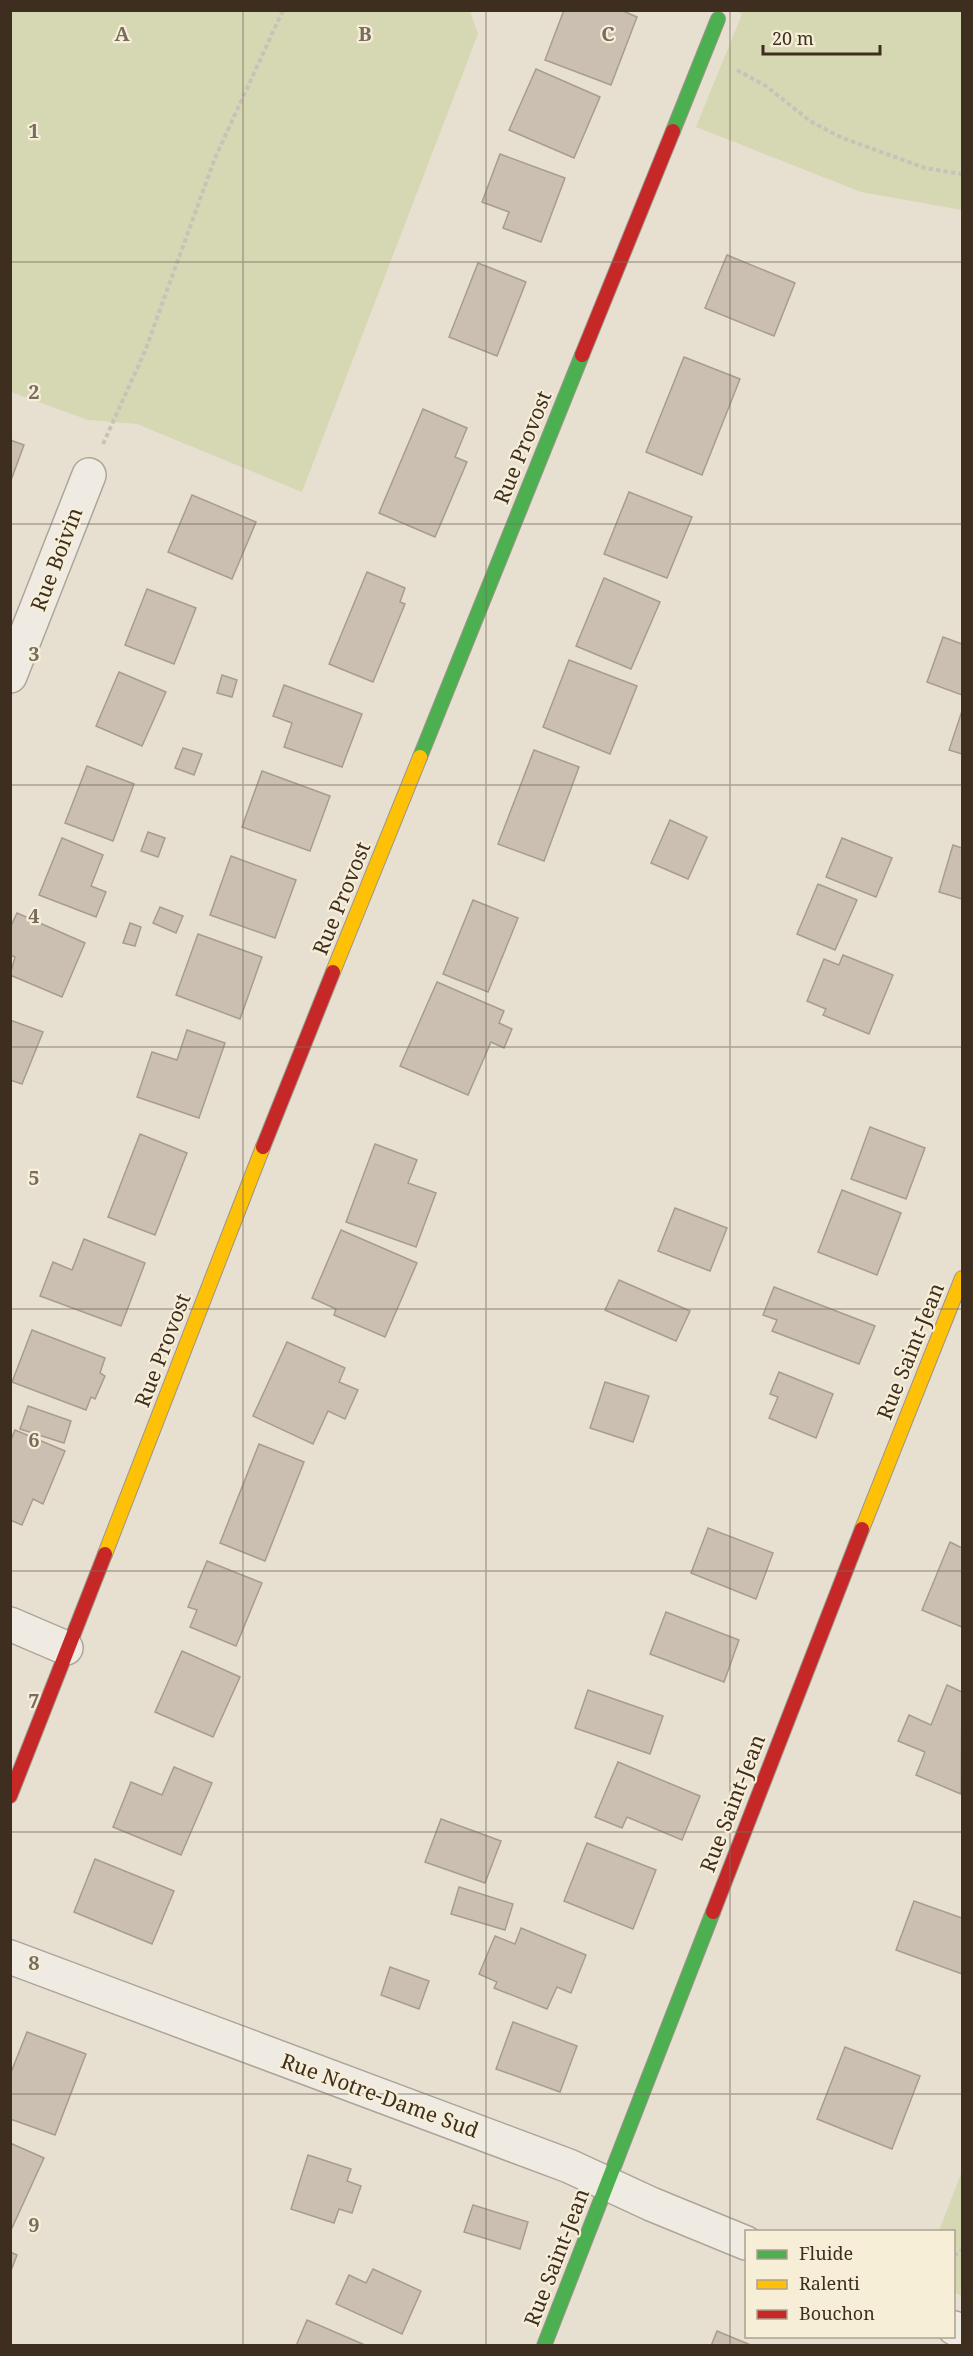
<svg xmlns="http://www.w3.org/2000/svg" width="973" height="2356" font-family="'Noto Serif',serif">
<rect width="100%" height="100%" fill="#e7e0d1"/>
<!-- green -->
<g fill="#d6d7b3">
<path d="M10,11H470L478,34L302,492L137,424L88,420L11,392Z"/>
<path d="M736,11H962V210L861,192L696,127L742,14Z"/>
<path d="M962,2171V2296L954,2292V2232L939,2231Z"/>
</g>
<!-- building -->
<g fill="#cbbfb2" stroke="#a89c90" stroke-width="1.5">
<path d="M564,10H621L637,17L611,85L545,60Z"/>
<path d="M536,69L600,97L574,158L509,130Z"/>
<path d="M500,154L565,178L541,242L503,228L509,212L482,202Z"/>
<path d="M727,255L795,283L774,336L705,308Z"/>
<path d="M478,263L526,282L497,356L449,337Z"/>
<path d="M684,357L740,379L702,475L646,452Z"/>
<path d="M423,409L467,428L455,457L467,462L435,537L379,513Z"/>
<path d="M10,440L24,445L10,483Z"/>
<path d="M629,492L692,517L667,578L604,554Z"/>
<path d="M192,495L256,522L232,579L168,552Z"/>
<path d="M367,572L405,588L400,602L405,604L373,682L329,664Z"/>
<path d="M604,578L660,602L631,669L576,646Z"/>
<path d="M147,589L196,608L174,664L125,645Z"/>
<path d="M943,637L962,644V695L927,682Z"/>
<path d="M569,660L637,686L610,754L543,727Z"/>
<path d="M119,672L166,692L142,746L96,726Z"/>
<path d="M222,675L237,680L232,697L217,693Z"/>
<path d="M284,685L362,714L342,767L284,747L292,723L273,716Z"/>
<path d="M962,711V754L949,750Z"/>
<path d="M183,748L202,754L194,775L175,768Z"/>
<path d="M534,750L579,767L544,861L498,844Z"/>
<path d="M87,766L134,784L113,841L65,823Z"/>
<path d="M262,771L330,796L310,851L242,827Z"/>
<path d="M670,820L707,837L688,879L651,863Z"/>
<path d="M148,832L165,838L158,857L141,851Z"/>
<path d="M62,838L103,855L91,886L106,892L96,917L39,895Z"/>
<path d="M842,838L892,858L876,897L826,877Z"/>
<path d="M953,845L962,848V899L939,892Z"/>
<path d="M231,856L296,880L275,938L210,915Z"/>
<path d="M818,884L857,900L835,950L797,934Z"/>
<path d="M473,900L518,918L488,992L443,974Z"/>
<path d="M160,907L183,916L176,933L153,923Z"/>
<path d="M17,913L85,943L62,997L10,975L15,957L10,955V928Z"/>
<path d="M130,923L141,927L135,946L123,943Z"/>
<path d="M198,934L262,957L240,1019L176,995Z"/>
<path d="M843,955L893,975L869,1034L823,1015L826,1009L807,1001L824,959L839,965Z"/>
<path d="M437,982L504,1011L499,1023L512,1029L504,1048L491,1042L468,1095L400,1066Z"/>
<path d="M10,1020L43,1032L22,1084L10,1080Z"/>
<path d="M187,1030L225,1043L199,1118L137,1097L152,1052L177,1060Z"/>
<path d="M870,1127L925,1148L906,1199L851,1179Z"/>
<path d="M140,1134L187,1153L155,1235L108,1217Z"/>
<path d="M375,1144L417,1160L408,1183L436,1193L416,1247L346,1222Z"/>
<path d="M842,1190L901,1213L877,1275L818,1252Z"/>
<path d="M675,1208L727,1228L710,1271L658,1251Z"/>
<path d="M341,1230L417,1263L385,1337L334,1315L336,1309L312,1298Z"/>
<path d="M84,1239L145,1263L121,1326L40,1296L53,1262L72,1270Z"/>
<path d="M619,1280L690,1311L676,1341L605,1310Z"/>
<path d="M774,1287L875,1326L859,1364L772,1331L777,1320L763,1315Z"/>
<path d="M32,1330L105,1358L100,1373L105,1376L95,1399L91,1397L86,1410L12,1382Z"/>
<path d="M287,1342L345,1368L339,1382L358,1390L345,1419L328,1411L313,1444L253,1416Z"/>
<path d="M779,1372L833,1394L816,1438L769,1418L778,1397L770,1394Z"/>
<path d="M605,1382L649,1396L633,1442L590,1428Z"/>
<path d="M28,1406L71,1421L64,1443L20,1429Z"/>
<path d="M15,1430L65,1451L43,1504L33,1499L22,1525L10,1520V1442Z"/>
<path d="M259,1444L304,1462L265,1561L220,1543Z"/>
<path d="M708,1528L773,1553L756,1599L691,1573Z"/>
<path d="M950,1542L962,1548V1627L922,1610Z"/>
<path d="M207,1561L262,1583L236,1646L190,1627L197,1610L188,1607Z"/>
<path d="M666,1612L739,1640L724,1682L650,1654Z"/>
<path d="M182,1651L240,1677L213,1737L155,1712Z"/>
<path d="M947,1685L962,1692L961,1794L916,1775L925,1752L898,1741L909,1715L931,1725Z"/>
<path d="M588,1690L663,1716L650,1754L575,1728Z"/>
<path d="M618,1762L700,1796L682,1840L627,1817L622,1828L595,1817Z"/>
<path d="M174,1767L212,1783L181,1855L113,1827L131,1782L162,1795Z"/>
<path d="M441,1819L501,1841L485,1883L425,1862Z"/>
<path d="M587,1843L656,1870L633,1929L564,1901Z"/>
<path d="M95,1859L174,1891L152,1944L74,1912Z"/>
<path d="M459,1887L513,1904L505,1930L451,1914Z"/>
<path d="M914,1901L962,1918V1974L896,1950Z"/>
<path d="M521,1928L586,1955L571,1993L557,1987L547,2009L494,1988L497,1982L479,1974L495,1936L515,1944Z"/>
<path d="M390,1967L429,1981L419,2009L381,1995Z"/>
<path d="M513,2022L577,2046L560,2092L496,2069Z"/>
<path d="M27,2032L86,2054L55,2135L10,2119V2075Z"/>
<path d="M845,2047L920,2076L892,2149L817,2119Z"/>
<path d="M10,2143L44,2158L12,2228L10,2227Z"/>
<path d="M308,2155L351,2169L347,2181L361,2186L352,2213L339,2209L334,2223L291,2209Z"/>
<path d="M473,2205L528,2222L520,2249L464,2232Z"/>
<path d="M10,2252L17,2255L10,2273Z"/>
<path d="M373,2269L421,2291L402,2334L336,2304L349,2275L366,2283Z"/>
<path d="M307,2320L365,2345V2346H296Z"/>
<path d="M717,2331L753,2346H711Z"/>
</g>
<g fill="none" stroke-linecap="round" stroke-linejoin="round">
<defs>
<g id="street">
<path d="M10,676L89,475"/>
<path d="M10,1624L66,1648"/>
<path d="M10,1957L569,2166L651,2204L746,2243"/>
<path d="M954,2328L962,2332"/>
</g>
<g id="fast">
<path d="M673,131L718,19"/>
<path d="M420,757L582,355"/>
<path d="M544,2346L713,1912"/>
</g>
<g id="slow">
<path d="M333,972L420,757"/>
<path d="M862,1529L962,1278"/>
<path d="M105,1554L263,1147"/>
</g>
<g id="jam">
<path d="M582,355L673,131"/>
<path d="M263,1147L333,972"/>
<path d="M10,1796L105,1554"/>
<path d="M713,1912L862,1529"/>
</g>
</defs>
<!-- street casing -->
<use href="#street" stroke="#ada599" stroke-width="36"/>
<!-- fast casing -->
<use href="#fast" stroke="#9c958a" stroke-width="16"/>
<!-- slow casing -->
<use href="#slow" stroke="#9c958a" stroke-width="16"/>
<!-- jam casing -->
<use href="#jam" stroke="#9c958a" stroke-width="16"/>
<!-- path -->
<g stroke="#c8c2b9" stroke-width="4" stroke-dasharray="4.5 3" stroke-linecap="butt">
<path d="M737,70L766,86L810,121L840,137L925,168L962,174"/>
<path d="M103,444L145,351L215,158L283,10"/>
<path d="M954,2256L962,2250"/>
</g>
<!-- street -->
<use href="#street" stroke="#efebe3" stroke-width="33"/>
<!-- fast -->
<use href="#fast" stroke="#4caf50" stroke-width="14"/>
<!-- slow -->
<use href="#slow" stroke="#ffc107" stroke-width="14"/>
<!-- jam -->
<use href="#jam" stroke="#c62828" stroke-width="14"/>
</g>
<!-- grid -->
<path fill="none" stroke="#786c5e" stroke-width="1.5" stroke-opacity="0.55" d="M243,10V2346M486,10V2346M730,10V2346M10,262H962M10,524H962M10,785H962M10,1047H962M10,1309H962M10,1571H962M10,1832H962M10,2094H962"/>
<g text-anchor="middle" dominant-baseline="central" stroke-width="4.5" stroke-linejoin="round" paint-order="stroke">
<!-- street labels -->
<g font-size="21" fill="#3d2e20" stroke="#f7eed8">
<text transform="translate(522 447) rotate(-68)">Rue Provost</text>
<text transform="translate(56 559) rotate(-69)">Rue Boivin</text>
<text transform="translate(341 898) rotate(-68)">Rue Provost</text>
<text transform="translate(162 1350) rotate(-69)">Rue Provost</text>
<text transform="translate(910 1351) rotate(-68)">Rue Saint-Jean</text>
<text transform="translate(732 1803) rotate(-69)">Rue Saint-Jean</text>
<text transform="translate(380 2095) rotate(20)">Rue Notre-Dame Sud</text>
<text transform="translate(556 2257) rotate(-69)">Rue Saint-Jean</text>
</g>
</g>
<g font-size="20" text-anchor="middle" font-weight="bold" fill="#786c5e" stroke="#f7eed8" stroke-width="4.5" stroke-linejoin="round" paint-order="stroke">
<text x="122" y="41">A</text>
<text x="365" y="41">B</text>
<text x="608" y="41">C</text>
<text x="34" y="138">1</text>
<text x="34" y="399">2</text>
<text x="34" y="661">3</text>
<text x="34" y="923">4</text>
<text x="34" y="1185">5</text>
<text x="34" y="1447">6</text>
<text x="34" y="1708">7</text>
<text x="34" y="1970">8</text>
<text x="34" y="2232">9</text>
</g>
<!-- border -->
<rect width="973" height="2356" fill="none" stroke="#3d2e20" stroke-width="24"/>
<!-- legend -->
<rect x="745" y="2230" width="210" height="108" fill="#f7eed8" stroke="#ada18e" stroke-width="1.5"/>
<rect x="757" y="2250" width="30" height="9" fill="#4caf50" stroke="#ada18e" stroke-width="1.5"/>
<text x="799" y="2260" font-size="18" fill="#3d2e20">Fluide</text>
<rect x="757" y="2280" width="30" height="9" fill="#ffc107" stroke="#ada18e" stroke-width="1.5"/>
<text x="799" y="2290" font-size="18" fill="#3d2e20">Ralenti</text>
<rect x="757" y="2310" width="30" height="9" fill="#c62828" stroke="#ada18e" stroke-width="1.5"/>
<text x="799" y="2320" font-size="18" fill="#3d2e20">Bouchon</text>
<!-- scale -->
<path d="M763 45v9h117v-9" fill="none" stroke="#3d2e20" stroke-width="3"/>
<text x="772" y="45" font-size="18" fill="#3d2e20" stroke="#f7eed8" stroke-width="4.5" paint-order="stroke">20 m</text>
</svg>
